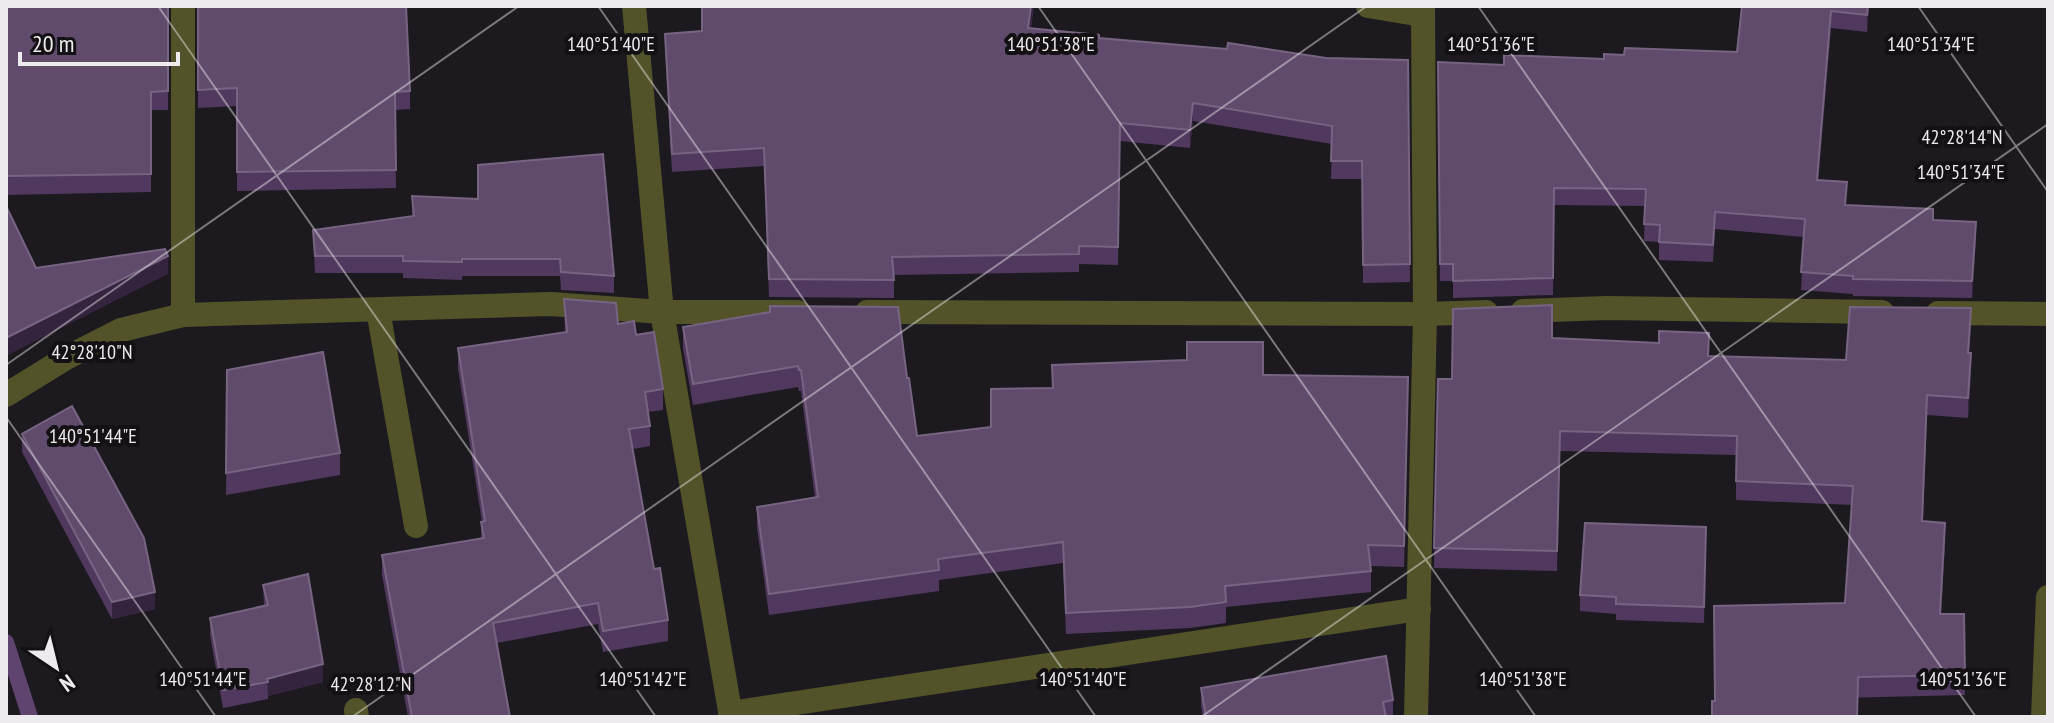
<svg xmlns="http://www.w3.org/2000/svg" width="2054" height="723" font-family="'PT Sans Narrow',sans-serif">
<rect width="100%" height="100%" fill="#1d1a1f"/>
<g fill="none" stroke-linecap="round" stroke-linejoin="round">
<!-- stream -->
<path stroke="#5f446f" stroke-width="16" d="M6,642L30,717"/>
<!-- minor -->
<g stroke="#525329" stroke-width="24">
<path d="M634,6L662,312L731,717"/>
<path d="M1368,6L1422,15"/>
<path d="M378,310L416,526"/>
<path d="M1523,311L1606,308L1882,312"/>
<path d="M867,312L1425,314L1486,312"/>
<path d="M1938,313L2048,314"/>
<path d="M183,315V6"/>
<path d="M6,395L66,358L121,330L183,315L551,304L662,312H798"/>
<path d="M356,710L357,717"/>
<path d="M730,713L1419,609"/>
<path d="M1416,717L1425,314L1423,6"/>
<path d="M2043,717L2048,597"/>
</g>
</g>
<!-- wall -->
<g fill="#50385e">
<path d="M6,6H168V110H151V192L6,195Z"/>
<path d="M198,6L410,91V109L395,110L396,188L237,191V106L198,108Z"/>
<path d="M702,6H1034L1031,28L1099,38L1326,58L1408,60L1410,282L1363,283L1362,179H1331L1332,144L1193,121L1190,148L1120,141L1118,265L1079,264V272L894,275V298L769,297L764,166L672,172L665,52V34L702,31Z"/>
<path d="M1742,6H1869L1867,32L1831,28L1818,180L1847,206L1933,220L1976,239L1972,298L1853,296V294L1801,290L1804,237L1715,229L1713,262L1659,260V242L1644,241L1645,206L1554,205L1553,295L1453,298V281H1440L1438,62L1504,65L1604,59L1624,55L1737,52Z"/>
<path d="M412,196L614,276V293L561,290L560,276H462V280L403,278V273H315L313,230L412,216Z"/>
<path d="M564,299L618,324L636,335L663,389V410L648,412L650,426V446L633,449L654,569L668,620V641L603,652L598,624L497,643L510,717H408L382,575V555L481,539V522H482L458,369V348L565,332Z"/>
<path d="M683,327L907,378L917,436L991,427L1052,388V365L1263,375L1408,398L1404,567L1371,566V592L1226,607V623L1190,628L1066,634L1063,563L939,580V591L769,615L757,528V507L815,498L801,391H799L798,387L693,405L683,348Z"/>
<path d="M1971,328L1969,353L1971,373L1968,418L1927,415L1923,521L1945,542L1941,614H1964L1965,695L1715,701L1845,603L1852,505L1736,500V455L1560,451L1557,571L1434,568L1438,379H1452L1552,338L1709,356L1846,360Z"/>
<path d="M227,370L340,453V475L226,495Z"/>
<path d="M22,434L155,609L112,619L22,452Z"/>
<path d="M1706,543L1704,623L1616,620V614L1580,611V595Z"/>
<path d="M263,585L323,682L268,696V699L223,708L210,635V618L264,606Z"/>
<path d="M1201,688L1393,700V717H1203L1201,706Z"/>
</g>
<!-- shaded-wall -->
<g fill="#34243e">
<path d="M1031,6H1034L1028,46V28Z"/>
<path d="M1868,6H1869L1867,32V15Z"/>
<path d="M1831,11V28L1817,197V180Z"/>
<path d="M1193,103V121L1190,148V130Z"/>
<path d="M1976,222V239L1972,298V281Z"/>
<path d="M168,256V274L6,356V338Z"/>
<path d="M1971,353V373L1968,418V398Z"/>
<path d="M1945,523V542L1940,634V614Z"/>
<path d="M155,592V609L112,619V602Z"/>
<path d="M323,664V682L268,696L267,679Z"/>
</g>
<!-- building -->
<g fill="#614b6d" stroke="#776482" stroke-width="2">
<path d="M6,6H168V91L151,92V174L6,176Z"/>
<path d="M198,6H406L410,91L395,92L396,170L237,172V88L198,90Z"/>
<path d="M702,6H1031L1028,28L1099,35V38L1227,49L1228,43L1326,58L1408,60L1410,264L1363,265L1362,161H1331L1332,126L1193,103L1190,130L1120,123L1118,247L1079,246V254L892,257L894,280L769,279L764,148L672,154L665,34L702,31Z"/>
<path d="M1742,6H1868L1867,15L1831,11L1817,180L1847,182L1845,205L1933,209V220L1976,222L1972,281L1853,279V276L1801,272L1805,219L1715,212L1713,245L1659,242L1660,225L1644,224L1646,189L1554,188L1553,278L1453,281V264H1440L1438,62L1504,65V55L1604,59V54L1624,55L1625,48L1737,52Z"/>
<path d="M603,154L614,276L561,272L560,259H462V262L403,261V256H315L313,230L414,216L412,196L478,199V165Z"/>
<path d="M6,206L36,268L165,249L168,256L6,338Z"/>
<path d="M564,299L616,303L618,324L634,321L636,335L654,332L663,389L645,392L650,426L629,429L654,569L660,568L668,620L603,631L598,603L493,623L510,717H412L382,555L484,538L481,522L485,521L458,348L567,332Z"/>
<path d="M1552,305V338L1659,343V331L1709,333L1708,356L1846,360L1850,307L1971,308L1968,353H1971L1968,398L1927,395L1922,521L1945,523L1940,614H1964L1965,675L1858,677L1857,717H1712V701H1715L1714,606L1845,603L1853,486L1736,481L1737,436L1560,431L1557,551L1434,548L1438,379H1452L1453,309Z"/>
<path d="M770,306L898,307L907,378H909L917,436L991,427V389L1053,388L1052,365L1187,360V342H1263V375L1408,377L1404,546L1368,545L1371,571L1225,586L1226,602L1190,607L1066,613L1063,542L938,559L939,570L769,594L757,507L818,497L801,370H799L798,366L693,384L683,327L770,312Z"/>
<path d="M323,352L340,453L226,473L227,370Z"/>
<path d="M72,406L144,538L155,592L112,602L22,434Z"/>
<path d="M1585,523L1706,527L1704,607L1616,604V597L1580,595Z"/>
<path d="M308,574L323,664L267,679L268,682L223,690L210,618L268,605L263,585Z"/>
<path d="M1386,656L1393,700L1383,702L1386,717H1206L1201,688Z"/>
</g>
<!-- ticks -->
<path fill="none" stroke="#edebee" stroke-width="2" stroke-opacity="0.45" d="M158,6L656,717M598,6L1096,717M1038,6L1536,717M1478,6L1976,717M1918,6L2048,192M6,365L519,6M6,417L216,717M352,717L1367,6M1201,717L2048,124"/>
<g font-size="20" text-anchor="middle" fill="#edebee" stroke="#141115" stroke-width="8" stroke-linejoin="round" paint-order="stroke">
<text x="1051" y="51">140°51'38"E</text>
<text x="1491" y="51">140°51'36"E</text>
<text x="611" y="51">140°51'40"E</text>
<text x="1931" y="51">140°51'34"E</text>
<text x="1962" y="144">42°28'14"N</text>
<text x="1961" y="179">140°51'34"E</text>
<text x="92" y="359">42°28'10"N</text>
<text x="93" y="443">140°51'44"E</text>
<text x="203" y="686">140°51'44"E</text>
<text x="643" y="686">140°51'42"E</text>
<text x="1083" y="686">140°51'40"E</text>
<text x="1523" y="686">140°51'38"E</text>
<text x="1963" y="686">140°51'36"E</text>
<text x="371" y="691">42°28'12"N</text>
</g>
<!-- border -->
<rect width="2054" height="723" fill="none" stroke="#edebee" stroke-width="16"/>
<!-- north arrow -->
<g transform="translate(56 667) rotate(145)" stroke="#141115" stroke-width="6" paint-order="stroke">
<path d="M0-6L14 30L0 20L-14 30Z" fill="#edebee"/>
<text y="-12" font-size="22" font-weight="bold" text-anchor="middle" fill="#edebee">N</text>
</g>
<!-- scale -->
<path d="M20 52v12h158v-12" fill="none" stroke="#edebee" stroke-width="4"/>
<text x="32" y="52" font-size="24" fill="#edebee" stroke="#141115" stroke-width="6" paint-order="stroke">20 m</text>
</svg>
